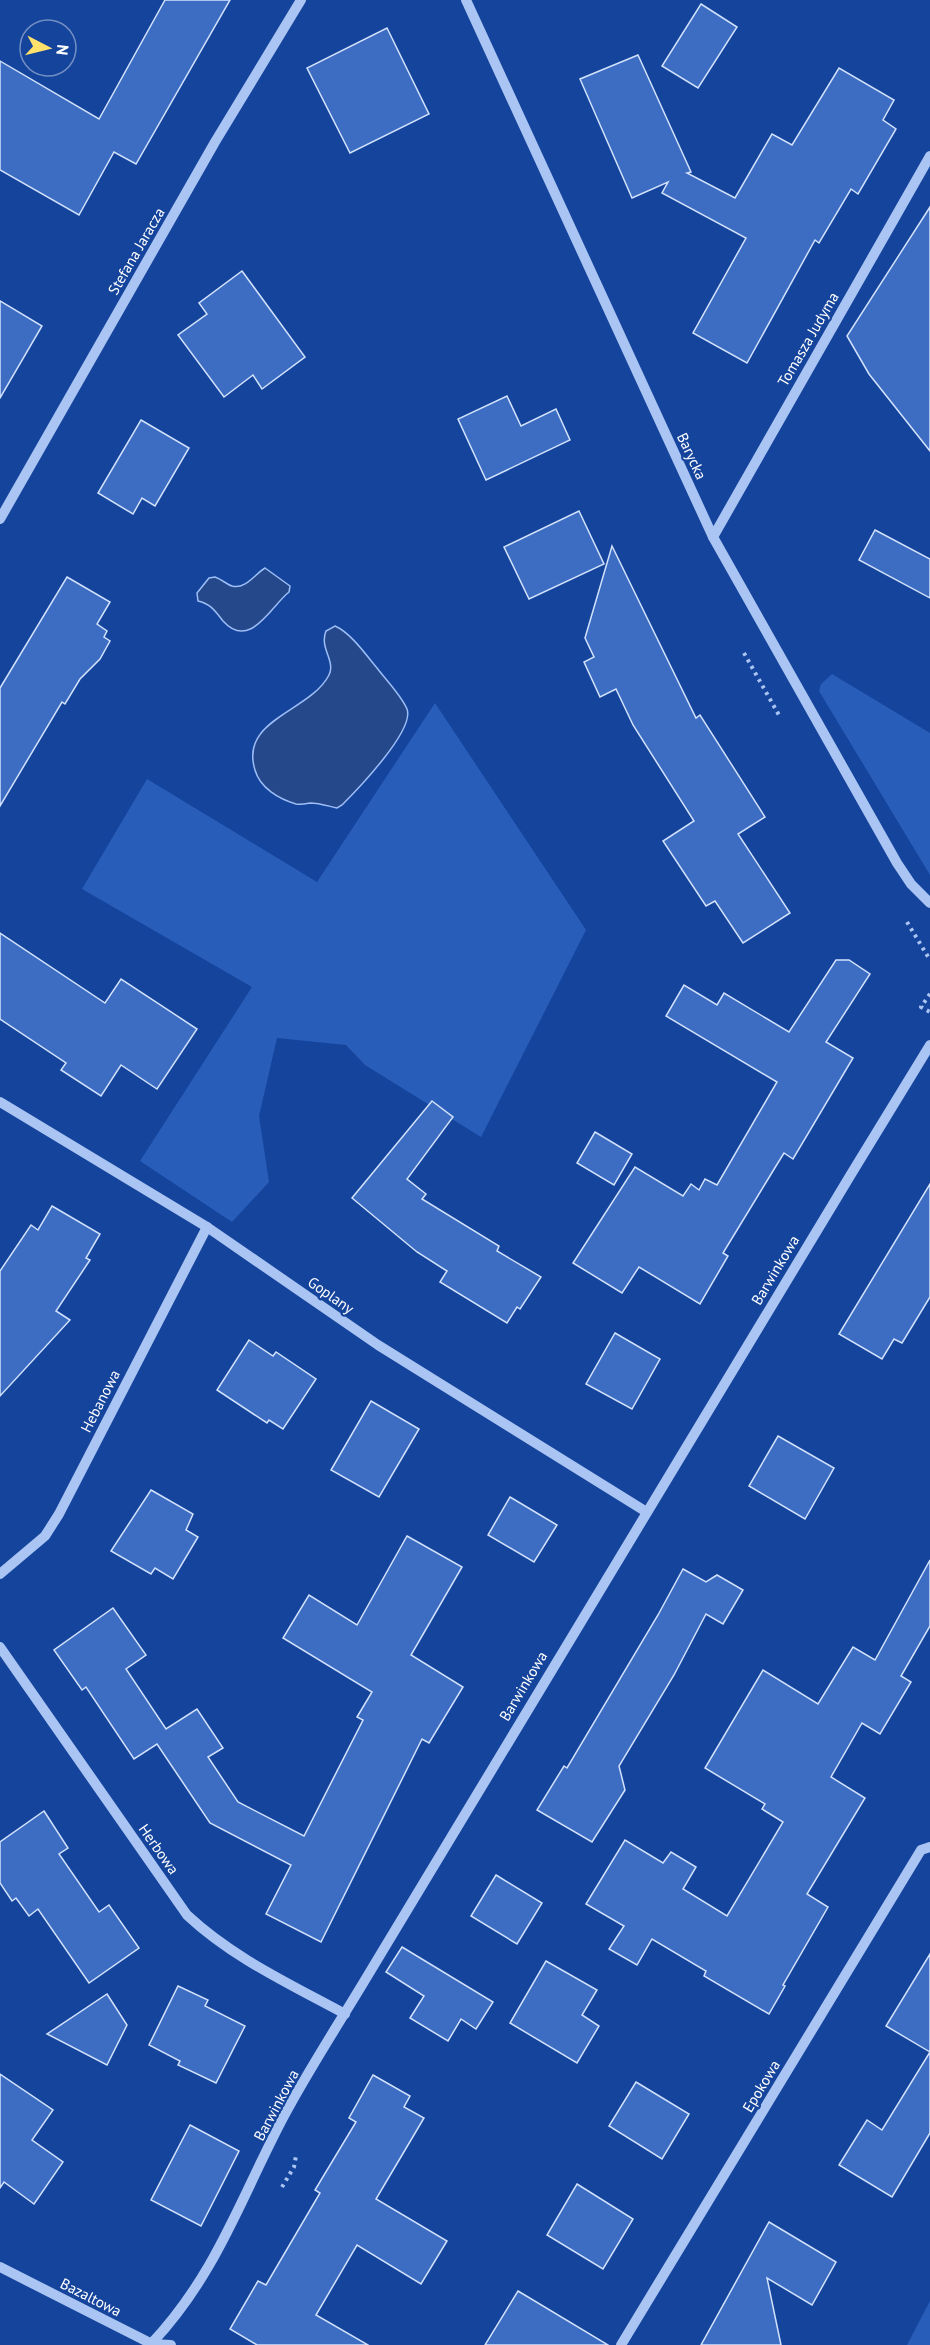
<svg xmlns="http://www.w3.org/2000/svg" width="930" height="2345" font-family="'PT Sans',sans-serif">
<rect width="100%" height="100%" fill="#15449c"/>
<!-- green -->
<g fill="#285dba">
<path d="M832,674L930,733V875L819,691L821,684Z"/>
<path d="M435,703L586,930L481,1137L365,1065L346,1045L277,1038L259,1116L269,1182L232,1222L140,1161L252,987L82,889L147,779L317,882Z"/>
<path d="M930,2301V2345H907Z"/>
</g>
<!-- water -->
<g fill="#25488a" stroke="#9dbef6" stroke-width="1.5">
<path d="M265,568L290,586L289,592C271,606 250,651 223,621C215,611 211,604 198,601L197,593L209,578L215,577C221,579 226,584 232,586C245,590 255,574 265,568Z"/>
<path d="M335,626C351,633 366,655 377,668C386,680 401,695 407,709C415,730 357,790 342,805L337,808C328,806 319,803 310,803C305,804 301,805 296,804C279,799 260,788 255,770C239,719 310,712 329,675C336,661 319,648 326,631Z"/>
</g>
<!-- building -->
<g fill="#3d6dc2" stroke="#d2e2fd" stroke-width="1.5">
<path d="M165,0H230L136,164L114,152L79,215L0,170V61L99,119Z"/>
<path d="M701,4L737,27L698,88L662,66Z"/>
<path d="M387,28L429,114L350,153L307,68Z"/>
<path d="M638,55L691,172L687,173L735,198L772,134L792,145L839,68L894,100L883,120L896,129L858,194L851,189L819,243L815,240L747,363L693,333L746,238L662,193L668,182L632,198L580,79Z"/>
<path d="M930,207V451L869,374L847,336Z"/>
<path d="M242,271L305,357L262,389L253,375L224,397L178,335L207,314L199,303Z"/>
<path d="M0,301L42,326L0,398Z"/>
<path d="M507,396L521,426L556,409L570,440L486,480L458,419Z"/>
<path d="M141,420L189,448L155,506L142,498L133,514L98,493Z"/>
<path d="M579,511L604,564L529,599L504,547Z"/>
<path d="M875,530L930,559V598L859,560Z"/>
<path d="M612,546L696,718L700,715L765,817L738,834L790,913L743,943L715,901L706,906L663,841L694,821L633,725L616,689L600,697L584,662L594,657L585,638Z"/>
<path d="M67,577L110,602L97,624L107,631L104,637L110,641L100,659L80,679L65,704L62,702L0,806V688Z"/>
<path d="M0,933L105,1003L121,979L197,1029L157,1089L121,1065L101,1096L61,1070L66,1063L0,1019Z"/>
<path d="M836,960H849L870,974L826,1042L853,1058L793,1159L784,1153L776,1166L723,1253L728,1256L700,1304L639,1267L622,1293L573,1263L635,1167L683,1196L691,1184L699,1190L705,1179L717,1185L777,1082L666,1016L684,985L717,1005L724,993L789,1032Z"/>
<path d="M432,1101L453,1117L407,1179L426,1194L422,1199L499,1246L497,1251L541,1277L520,1309L517,1307L507,1323L440,1282L447,1271L417,1252L352,1198Z"/>
<path d="M595,1132L632,1154L614,1185L577,1163Z"/>
<path d="M930,1184V1297L902,1343L894,1339L882,1359L839,1334Z"/>
<path d="M52,1206L100,1234L86,1258L90,1260L56,1311L70,1320L0,1396V1271L31,1225L38,1230Z"/>
<path d="M615,1333L660,1359L632,1409L586,1384Z"/>
<path d="M249,1340L273,1356L276,1352L316,1379L283,1429L269,1420L267,1423L217,1390Z"/>
<path d="M371,1401L419,1429L379,1497L331,1470Z"/>
<path d="M778,1436L834,1468L805,1519L749,1486Z"/>
<path d="M151,1490L193,1514L186,1530L198,1537L173,1579L155,1568L151,1574L111,1551Z"/>
<path d="M510,1497L557,1525L534,1562L488,1535Z"/>
<path d="M407,1536L462,1567L411,1655L463,1687L429,1743L422,1739L321,1942L266,1914L291,1865L210,1823L157,1744L134,1759L86,1687L82,1690L54,1650L113,1608L146,1655L126,1669L166,1729L197,1709L223,1748L208,1757L238,1802L304,1836L363,1720L357,1717L372,1692L283,1638L309,1595L357,1625Z"/>
<path d="M930,1560V1626L901,1676L911,1682L880,1734L862,1723L831,1777L865,1798L807,1894L828,1907L783,1985L785,1986L769,2014L704,1976L706,1971L652,1939L637,1965L609,1949L624,1926L586,1904L625,1840L663,1863L671,1852L696,1867L683,1889L727,1916L783,1822L762,1809L765,1804L705,1768L763,1670L818,1704L853,1647L875,1660Z"/>
<path d="M683,1569L706,1582L717,1575L743,1590L723,1624L706,1614L674,1675L619,1766L625,1790L592,1842L537,1810L564,1766L567,1768L658,1615Z"/>
<path d="M44,1811L68,1848L59,1854L99,1912L109,1905L139,1948L89,1983L38,1909L29,1916L16,1898L12,1901L0,1883V1842Z"/>
<path d="M496,1875L542,1903L517,1944L471,1916Z"/>
<path d="M402,1947L493,2002L476,2029L461,2019L448,2041L410,2018L424,1996L386,1972Z"/>
<path d="M930,1954V2052L886,2026Z"/>
<path d="M546,1961L597,1990L582,2015L599,2026L577,2063L510,2023Z"/>
<path d="M178,1986L208,2000L205,2006L245,2026L216,2083L178,2065L180,2061L149,2045Z"/>
<path d="M107,1994L127,2025L107,2065L47,2034Z"/>
<path d="M930,2052V2133L892,2197L839,2165L867,2120L882,2130Z"/>
<path d="M0,2074L53,2110L32,2140L63,2162L34,2204L4,2182L0,2188Z"/>
<path d="M373,2075L410,2096L404,2107L424,2118L376,2199L447,2241L421,2284L357,2245L316,2315L368,2345H257L230,2329L258,2281L266,2285L320,2193L315,2190L356,2122L349,2118Z"/>
<path d="M636,2082L689,2114L662,2159L609,2126Z"/>
<path d="M190,2125L239,2151L201,2226L151,2200Z"/>
<path d="M577,2184L633,2219L603,2269L547,2235Z"/>
<path d="M769,2222L836,2262L812,2305L767,2278L781,2345H701Z"/>
<path d="M518,2291L608,2345H485Z"/>
</g>
<g fill="none" stroke-linecap="round" stroke-linejoin="round">
<!-- path -->
<g stroke="#aac5f3" stroke-width="4" stroke-dasharray="3 4.5" stroke-linecap="butt">
<path d="M744,653L780,717"/>
<path d="M907,922L930,960"/>
<path d="M930,994L921,1007L930,1012"/>
<path d="M282,2187L294,2167L296,2156"/>
</g>
<!-- minor -->
<g stroke="#aac5f3" stroke-width="10">
<path d="M466,0L713,537L897,863L911,884L930,903"/>
<path d="M0,519L215,142L301,0"/>
<path d="M713,537L930,156"/>
<path d="M0,1102L207,1227L378,1345L645,1511"/>
<path d="M0,1574L45,1536L59,1514L207,1227"/>
<path d="M0,1647L187,1915C233,1958 290,1984 345,2014"/>
<path d="M0,2267L152,2344L171,2345"/>
<path d="M150,2345C216,2276 241,2197 284,2116C308,2071 336,2028 362,1985C550,1670 739,1357 930,1045"/>
<path d="M621,2345L921,1850L930,1847"/>
</g>
</g>
<g text-anchor="middle" dominant-baseline="central" stroke-width="4.5" stroke-linejoin="round" paint-order="stroke">
<!-- street labels -->
<g font-size="15" fill="#fff" stroke="#15449c">
<text transform="translate(136 251) rotate(-60)">Stefana Jaracza</text>
<text transform="translate(808 339) rotate(-60)">Tomasza Judyma</text>
<text transform="translate(692 456) rotate(65)">Barycka</text>
<text transform="translate(775 1270) rotate(-59)">Barwinkowa</text>
<text transform="translate(331 1295) rotate(35)">Goplany</text>
<text transform="translate(100 1401) rotate(-63)">Hebanowa</text>
<text transform="translate(523 1686) rotate(-59)">Barwinkowa</text>
<text transform="translate(159 1849) rotate(55)">Herbowa</text>
<text transform="translate(761 2086) rotate(-59)">Epokowa</text>
<text transform="translate(276 2105) rotate(-62)">Barwinkowa</text>
<text transform="translate(91 2297) rotate(27)">Bazaltowa</text>
</g>
</g>
<!-- north arrow -->
<g transform="translate(48 48) rotate(97)"><circle r="28" fill="#15449c" stroke="#738fc4" stroke-width="1.5"/>
<path d="M0-4.5L10 22L0 15L-10 22Z" fill="#ffe26c"/>
<text y="-9" font-size="16" font-weight="bold" text-anchor="middle" fill="#ffffff">N</text>
</g>
</svg>
